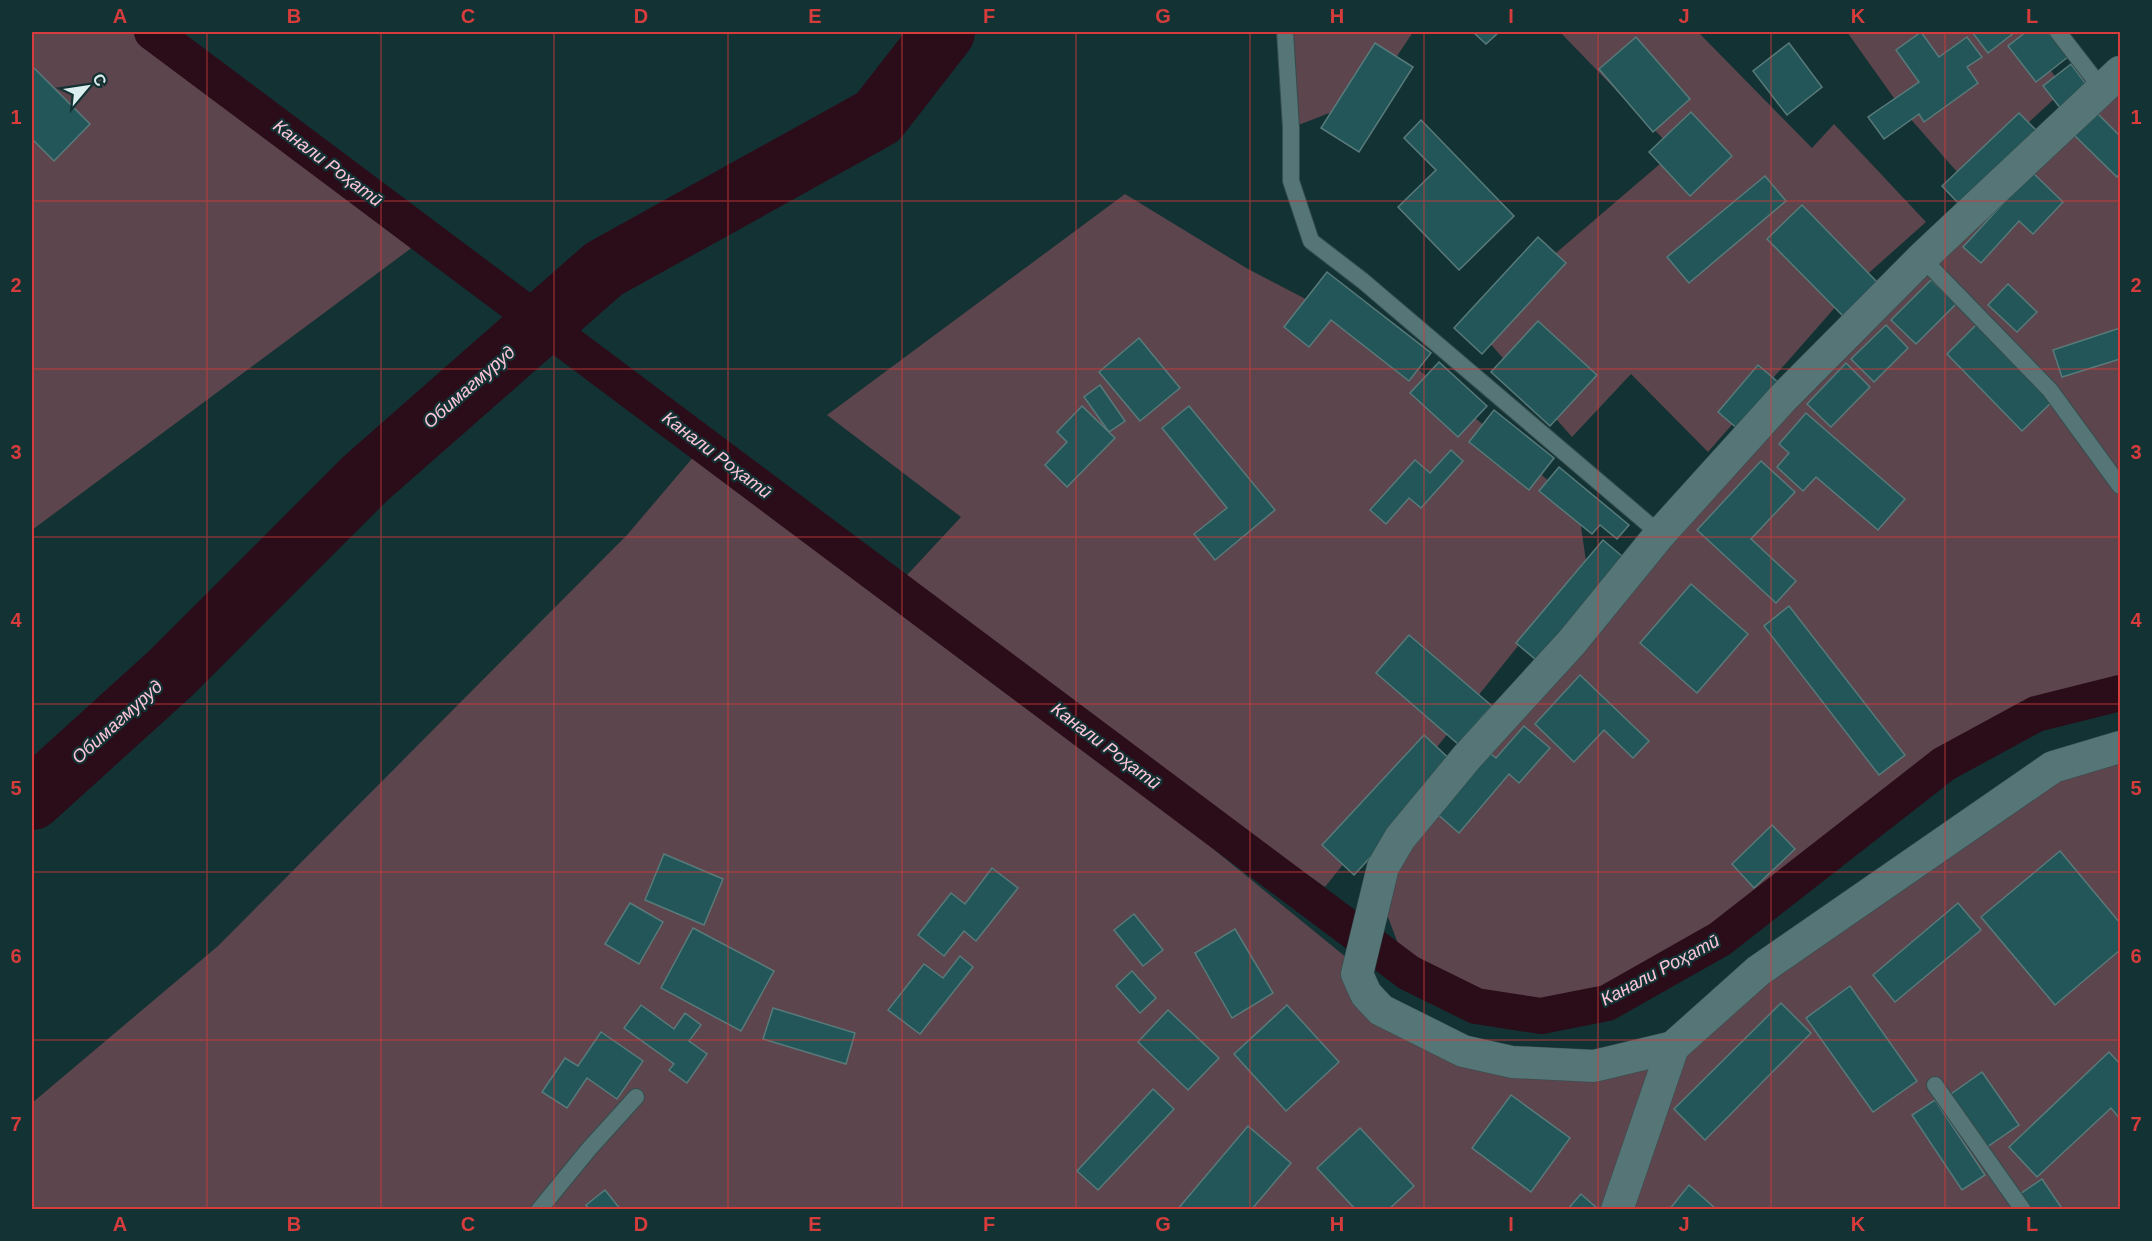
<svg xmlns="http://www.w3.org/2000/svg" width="2152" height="1241" font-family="Helvetica,sans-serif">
<rect width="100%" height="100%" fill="#133234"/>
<!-- green -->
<g fill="#5c454c">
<path d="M32,32H158L437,229L32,530Z"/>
<path d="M1285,32H1413L1370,97L1291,128Z"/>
<path d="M1560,32H1698L1812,148L1834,124L1926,222L1853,287L1708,452L1631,374L1572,437L1473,324L1675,151Z"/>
<path d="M1847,32H2021L2065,89L1965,181L1901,108Z"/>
<path d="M2120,76V693L2036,714L1944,764L1720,939L1607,1003L1541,1016L1476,1006L1409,973L1379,893L1403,839L1665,537Z"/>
<path d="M1125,194L1248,269L1383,339L1578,506L1586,561L1325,887L903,596L1363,971L1370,988L1467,1044L1599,1061L1693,1022L2051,756L2120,731V1209L32,1210V1103L218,946L627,535L712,435L894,589L961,517L827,415Z"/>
</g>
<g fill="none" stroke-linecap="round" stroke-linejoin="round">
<!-- canal -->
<path stroke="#2b0c19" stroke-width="36" d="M152,32L1409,973L1476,1006L1541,1016L1607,1003L1720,939L1944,764L2036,714L2120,693"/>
<!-- river -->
<path stroke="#2b0c19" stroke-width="62" d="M32,799L171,673L366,478L604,269L878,117L944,32"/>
</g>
<!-- building -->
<g fill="#225658" stroke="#597a7b" stroke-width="1.5">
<path d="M1473,32H1499L1486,44Z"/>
<path d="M1921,32L1939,57L1967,37L1982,57L1967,67L1978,83L1924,122L1919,114L1884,139L1868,117L1919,82L1896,50Z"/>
<path d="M1972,32H2015L1988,53Z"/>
<path d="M2026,32H2048L2068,57L2036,82L2008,46Z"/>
<path d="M1636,37L1690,99L1653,132L1599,69Z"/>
<path d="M1375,43L1413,67L1359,152L1321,128Z"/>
<path d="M1789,43L1822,87L1787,115L1753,71Z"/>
<path d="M2071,64L2089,88L2061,109L2043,86Z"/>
<path d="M32,66L90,124L54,161L32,139Z"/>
<path d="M2094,110L2120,136V173L2117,177L2072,133Z"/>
<path d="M1691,112L1732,156L1690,196L1649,152Z"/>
<path d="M2019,113L2039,133L1961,206L1942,186Z"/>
<path d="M1421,120L1514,216L1459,270L1398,207L1436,170L1404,138Z"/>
<path d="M2032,172L2063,202L2033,234L2019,221L1981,263L1963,247Z"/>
<path d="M1765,176L1786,201L1689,283L1667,257Z"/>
<path d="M1802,205L1878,283L1843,316L1767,239Z"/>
<path d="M1538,237L1566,263L1482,354L1454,328Z"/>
<path d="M1327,272L1431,353L1409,381L1331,320L1309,347L1284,327Z"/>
<path d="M1931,280L1956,304L1916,344L1891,320Z"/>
<path d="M2008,284L2037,312L2017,332L1988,305Z"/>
<path d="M1538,321L1597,375L1550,426L1491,372Z"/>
<path d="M1978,323L2054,400L2022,431L1947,354Z"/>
<path d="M1886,325L1908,348L1874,382L1851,359Z"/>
<path d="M2120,328V359L2062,377L2053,350Z"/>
<path d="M1139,338L1180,388L1140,421L1099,372Z"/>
<path d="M1439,362L1487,406L1458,437L1410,393Z"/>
<path d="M1846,363L1870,387L1831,427L1807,404Z"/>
<path d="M1758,365L1779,383L1739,430L1718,412Z"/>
<path d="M1100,385L1125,421L1109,432L1084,397Z"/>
<path d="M1082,406L1115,438L1067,487L1045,465L1067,442L1057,432Z"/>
<path d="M1189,406L1275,510L1215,560L1194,534L1227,508L1162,428Z"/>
<path d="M1494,410L1554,458L1529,490L1469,442Z"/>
<path d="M1806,413L1905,499L1878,530L1816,477L1803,491L1777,467L1789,453L1779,444Z"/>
<path d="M1451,450L1463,461L1421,508L1409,498L1386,524L1370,510L1415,460L1430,473Z"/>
<path d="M1761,461L1795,492L1751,539L1796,581L1776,603L1697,530Z"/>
<path d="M1559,467L1629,525L1617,539L1600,525L1592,534L1539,491Z"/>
<path d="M1603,540L1629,562L1542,665L1516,643Z"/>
<path d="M1691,584L1748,634L1697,693L1640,643Z"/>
<path d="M1789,606L1905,755L1879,775L1764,626Z"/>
<path d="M1409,635L1492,706L1458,744L1376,673Z"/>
<path d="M1580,675L1649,741L1633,758L1604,730L1574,762L1535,724Z"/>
<path d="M1524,726L1550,748L1519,783L1509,774L1459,833L1435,812L1487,751L1496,758Z"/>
<path d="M1424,735L1456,765L1354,875L1322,845Z"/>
<path d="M1772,825L1795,849L1754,888L1732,864Z"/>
<path d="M2060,851L2120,923V950L2055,1005L1981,917Z"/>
<path d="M664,854L723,879L704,925L645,900Z"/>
<path d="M992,868L1018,888L976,941L964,931L944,956L918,935L951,893L965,904Z"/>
<path d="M630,903L663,922L639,964L605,944Z"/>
<path d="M1958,903L1981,930L1895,1002L1873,975Z"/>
<path d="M1134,914L1163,950L1143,966L1114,930Z"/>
<path d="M693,928L774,971L741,1031L661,988Z"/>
<path d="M1235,929L1273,993L1232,1018L1195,953Z"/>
<path d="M960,956L973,967L920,1034L888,1010L924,964L943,978Z"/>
<path d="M1132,971L1156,998L1140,1013L1116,986Z"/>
<path d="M1850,986L1917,1081L1873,1112L1806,1018Z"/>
<path d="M1781,1003L1811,1033L1705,1140L1674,1109Z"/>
<path d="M641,1005L674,1029L685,1013L701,1025L689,1041L707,1054L687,1083L669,1070L674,1064L624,1028Z"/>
<path d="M1287,1005L1339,1062L1286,1111L1234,1054Z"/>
<path d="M773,1008L855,1033L846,1064L763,1039Z"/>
<path d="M1168,1010L1219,1058L1188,1090L1138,1042Z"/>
<path d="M601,1032L643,1061L617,1099L587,1078L567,1108L542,1092L565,1058L578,1066Z"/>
<path d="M2109,1052L2120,1064V1119L2111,1108L2037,1177L2009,1147Z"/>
<path d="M1982,1072L2019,1125L1987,1147L1951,1094Z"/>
<path d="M1153,1089L1174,1109L1098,1190L1077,1171Z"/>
<path d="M1511,1095L1570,1138L1531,1192L1472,1148Z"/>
<path d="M1935,1100L1985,1175L1962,1190L1912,1115Z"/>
<path d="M1248,1126L1291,1163L1251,1210H1177Z"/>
<path d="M1360,1128L1414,1186L1388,1210H1356L1317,1168Z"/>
<path d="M2042,1179L2063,1210H2031L2020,1194Z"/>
<path d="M1689,1185L1717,1210H1669Z"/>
<path d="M605,1190L621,1210H590L586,1205Z"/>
<path d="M1581,1194L1599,1210H1567Z"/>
</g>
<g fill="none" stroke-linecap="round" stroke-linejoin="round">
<defs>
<g id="lane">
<path d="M1285,32L1291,128V181L1311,241L1363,281L1660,534"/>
<path d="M2058,32L2102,89"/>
<path d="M1922,258L2050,390L2120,486"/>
<path d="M1935,1085L2023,1210"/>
<path d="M539,1210L589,1149L636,1097"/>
</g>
<g id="street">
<path d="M1673,1047L1594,1066L1512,1062L1463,1051L1381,1010L1366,994L1357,974L1383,867L1400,838L1467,757L1572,642L1660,534L1782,399L1922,258L2120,72"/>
<path d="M1617,1210L1673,1047L1758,971L2053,767L2120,747"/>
</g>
</defs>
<!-- lane casing -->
<use href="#lane" stroke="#354d4e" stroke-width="18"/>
<!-- street casing -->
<use href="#street" stroke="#354d4e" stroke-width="33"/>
<!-- lane -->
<use href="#lane" stroke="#557577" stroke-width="16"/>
<!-- street -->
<use href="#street" stroke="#557577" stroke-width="32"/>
</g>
<!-- grid -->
<path fill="none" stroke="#d73c3c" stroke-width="1.5" stroke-opacity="0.55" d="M207,32V1210M381,32V1210M554,32V1210M728,32V1210M902,32V1210M1076,32V1210M1250,32V1210M1424,32V1210M1598,32V1210M1771,32V1210M1945,32V1210M32,201H2120M32,369H2120M32,537H2120M32,704H2120M32,872H2120M32,1040H2120"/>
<g text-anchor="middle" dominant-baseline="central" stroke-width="4.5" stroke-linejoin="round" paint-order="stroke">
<!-- water labels -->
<g font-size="18" font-style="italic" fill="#ffc6d9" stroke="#133234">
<text transform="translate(328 163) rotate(37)">Канали Роҳатӣ</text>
<text transform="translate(469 387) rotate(-41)">Обимагмуруд</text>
<text transform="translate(717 455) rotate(37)">Канали Роҳатӣ</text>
<text transform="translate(117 722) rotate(-42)">Обимагмуруд</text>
<text transform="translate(1106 746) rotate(37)">Канали Роҳатӣ</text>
<text transform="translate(1660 970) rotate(-28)">Канали Роҳатӣ</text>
</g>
</g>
<!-- border -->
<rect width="2152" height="1241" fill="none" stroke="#133234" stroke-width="66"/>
<!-- north arrow -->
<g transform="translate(87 87) rotate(61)" stroke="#133234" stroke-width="4.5" paint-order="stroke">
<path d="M0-4.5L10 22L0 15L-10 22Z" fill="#dceeee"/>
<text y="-9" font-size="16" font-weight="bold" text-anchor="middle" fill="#dceeee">С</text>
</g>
<rect x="33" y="33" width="2086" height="1175" fill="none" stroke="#d73c3c" stroke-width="2"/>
<g font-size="20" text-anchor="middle" font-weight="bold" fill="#d73c3c">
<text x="120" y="23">A</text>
<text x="294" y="23">B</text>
<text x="468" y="23">C</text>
<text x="641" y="23">D</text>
<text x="815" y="23">E</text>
<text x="989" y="23">F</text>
<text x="1163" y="23">G</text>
<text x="1337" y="23">H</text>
<text x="1511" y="23">I</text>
<text x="1684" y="23">J</text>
<text x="1858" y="23">K</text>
<text x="2032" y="23">L</text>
<text x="16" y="124">1</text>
<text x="2136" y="124">1</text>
<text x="16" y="292">2</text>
<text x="2136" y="292">2</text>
<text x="16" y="459">3</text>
<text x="2136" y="459">3</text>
<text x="16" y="627">4</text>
<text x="2136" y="627">4</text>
<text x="16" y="795">5</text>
<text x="2136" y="795">5</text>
<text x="16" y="963">6</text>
<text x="2136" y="963">6</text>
<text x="16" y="1131">7</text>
<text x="2136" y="1131">7</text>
<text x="120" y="1231">A</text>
<text x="294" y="1231">B</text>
<text x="468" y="1231">C</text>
<text x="641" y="1231">D</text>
<text x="815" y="1231">E</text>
<text x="989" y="1231">F</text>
<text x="1163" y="1231">G</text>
<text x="1337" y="1231">H</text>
<text x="1511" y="1231">I</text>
<text x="1684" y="1231">J</text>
<text x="1858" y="1231">K</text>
<text x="2032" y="1231">L</text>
</g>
</svg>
